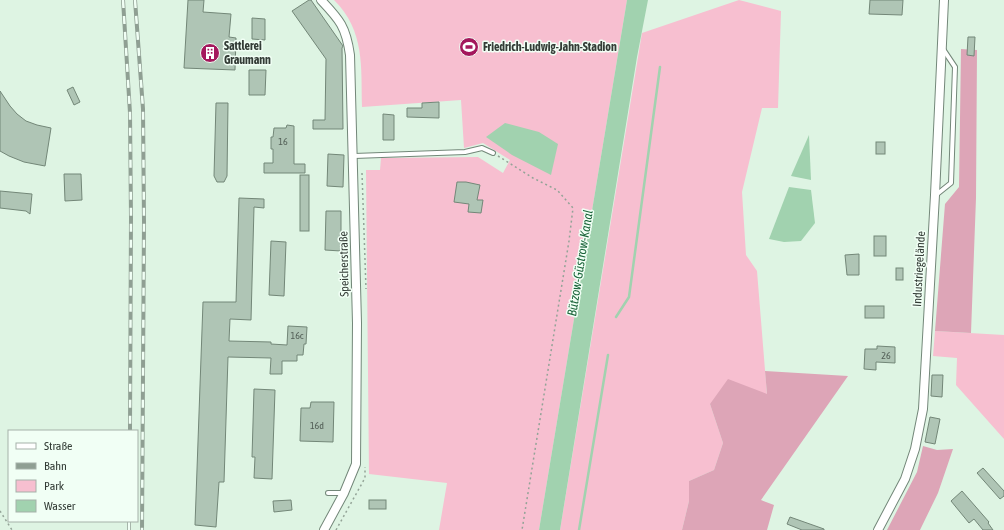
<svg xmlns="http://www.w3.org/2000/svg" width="1004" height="530" font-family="'Asap Condensed',sans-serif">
<rect width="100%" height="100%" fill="#def4e3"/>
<!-- green -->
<g fill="#f7bfd0">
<path d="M334,0H627L539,530H439L447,483L369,474L366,170H380L381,158L478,157L503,173L510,160L483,143L464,148L461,100L362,107C361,66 365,31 334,0Z"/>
<path d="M739,0L781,11L778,108H762L742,192L746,255L757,271L767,395L710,404L723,443L714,470L689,481V501L682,530H560L642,33Z"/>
<path d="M935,331L1004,335V439L956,385L957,358L933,356Z"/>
</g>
<!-- forest -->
<g fill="#dda5b7">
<path d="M961,49L977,50L976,198L971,333L935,331L945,204L959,187Z"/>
<path d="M765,371L848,376L761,500L774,505L767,530H682L689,501V481L714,470L723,443L710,404L728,379L767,394Z"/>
<path d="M923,446L937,450L953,449L938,493L920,530H887L917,472Z"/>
</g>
<!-- water -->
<g fill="#a1d2af">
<path d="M627,0H648L637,57L560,530H539Z"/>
<path d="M505,123L539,132L558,144L551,175L512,155L486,137Z"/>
<path d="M809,135L811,180L791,176Z"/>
<path d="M789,187L811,190L815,223L801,241L784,242L769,239Z"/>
</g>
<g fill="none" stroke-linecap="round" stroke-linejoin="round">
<!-- stream -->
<g stroke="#a1d2af" stroke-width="2.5">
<path d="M616,317L629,297L660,67"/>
<path d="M579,530L608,355"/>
</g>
</g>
<!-- building -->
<g fill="#afc5b5" stroke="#738778">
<path d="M188,0H204L203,12L231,14L229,37L236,38L235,70L184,68Z"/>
<path d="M309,0H311L343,46L342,48L343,129H313V120H325L326,59L292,11Z"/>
<path d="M870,0H903L902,15L869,14Z"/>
<path d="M252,18L265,19V40L252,39Z"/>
<path d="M968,37H975L974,56L967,55Z"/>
<path d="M249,70H266L265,95H249Z"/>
<path d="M73,87L80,102L74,105L67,90Z"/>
<path d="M0,91L10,106L17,114L26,121L37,125L51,128L45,166L24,162L9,156L0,151Z"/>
<path d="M439,102V118L407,117V108H422V103Z"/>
<path d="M216,103H228L227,176L224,182H217L214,176Z"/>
<path d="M383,114L394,115V140H383Z"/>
<path d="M287,125L294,126V164H305V173H264V163H273V149H271V137H273L274,128H286Z"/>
<rect x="876" y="142" width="9" height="12"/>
<path d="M328,154L344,155L343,187L327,186Z"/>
<path d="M64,174H81L82,200L65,201Z"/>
<rect x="300" y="175" width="9" height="56"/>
<path d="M457,182H466L480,185L477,200H483L481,213L468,212L469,204L454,202Z"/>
<path d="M0,191L32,194L30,214L26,211L0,208Z"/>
<path d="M239,198L264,199V208L254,207L251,320L230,319L229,341L271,342V344L287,345L288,326L307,327L306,344H304L303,355H297V361H282V374H270L271,358L228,357L224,482H219L216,527L195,525L203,302H236Z"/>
<path d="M326,211H341V251L325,250Z"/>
<rect x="874" y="236" width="12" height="20"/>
<path d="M271,241L286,242L284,296L269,295Z"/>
<path d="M859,254V275H847L845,255Z"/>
<rect x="896" y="268" width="7" height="12"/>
<rect x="865" y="306" width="19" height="12"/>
<path d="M877,346L895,347V363L876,362V370L864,369L865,349H877Z"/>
<path d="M932,375H943L942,397L931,396Z"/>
<path d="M254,389L275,390L272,479L254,478L255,457H252Z"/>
<path d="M311,402H334L333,442L300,441L301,408H310Z"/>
<path d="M930,417L940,419L935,444L925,442Z"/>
<path d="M983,468L1004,491V496L1000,499L977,473Z"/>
<path d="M962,491L989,522L988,523L993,530H983L974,519L969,523L951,501Z"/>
<path d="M291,500L292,510L274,512L273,501Z"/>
<rect x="369" y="500" width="17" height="9"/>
<path d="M790,517L824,529V530H802L787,524Z"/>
</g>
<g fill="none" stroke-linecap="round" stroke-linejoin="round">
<defs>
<g id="lane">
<path d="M354,156L465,152L482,148L493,153"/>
<path d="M936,195L951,183L955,67L943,49"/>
<path d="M328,493H343"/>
</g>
<g id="street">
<path d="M321,0C340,20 346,27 350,55L357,323L356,464L344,493L324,530"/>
<path d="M878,530L905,479L915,449L923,409L935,195L944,0"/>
</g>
</defs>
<!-- lane casing -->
<use href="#lane" stroke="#738779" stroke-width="6"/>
<!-- street casing -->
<use href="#street" stroke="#738779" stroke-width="10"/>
<!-- path -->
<g stroke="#93a397" stroke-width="1.5" stroke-dasharray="2 3" stroke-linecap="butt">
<path d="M498,156L533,178L557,190L573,208L569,241L522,530"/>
<path d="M362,173L366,289"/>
<path d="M0,511L12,530"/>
<path d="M336,530L365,478V467"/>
</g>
<!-- lane -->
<use href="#lane" stroke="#fff" stroke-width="4"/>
<!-- street -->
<use href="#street" stroke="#fff" stroke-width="8"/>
<defs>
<g id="rail">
<path d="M123,0L130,113L131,218L130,431"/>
<path d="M135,0L143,109L144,222L142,530"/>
<path d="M129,530V521"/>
</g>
</defs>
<!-- rail casing -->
<use href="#rail" stroke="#8f9f93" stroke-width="4"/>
<!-- rail -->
<use href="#rail" stroke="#f1fff5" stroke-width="2.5" stroke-dasharray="8" stroke-linecap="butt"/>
</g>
<!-- icons -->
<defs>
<symbol id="stadium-disc" viewBox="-11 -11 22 22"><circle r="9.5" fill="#a4175c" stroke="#f1fff5"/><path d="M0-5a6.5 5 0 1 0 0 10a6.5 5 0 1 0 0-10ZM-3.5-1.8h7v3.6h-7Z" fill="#fff"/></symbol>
<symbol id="building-disc" viewBox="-11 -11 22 22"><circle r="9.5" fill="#a4175c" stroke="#f1fff5"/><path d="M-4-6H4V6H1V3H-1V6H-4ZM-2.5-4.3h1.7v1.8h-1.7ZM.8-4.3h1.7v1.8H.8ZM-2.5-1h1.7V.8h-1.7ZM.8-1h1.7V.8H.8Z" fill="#fff"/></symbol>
</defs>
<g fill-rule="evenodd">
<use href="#stadium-disc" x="458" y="36" width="22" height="22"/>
<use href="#building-disc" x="199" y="42" width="22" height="22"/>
</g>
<g text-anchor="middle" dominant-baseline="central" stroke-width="3" stroke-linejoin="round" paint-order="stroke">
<!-- number labels -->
<g font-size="10" fill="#525e56">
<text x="283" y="141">16</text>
<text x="297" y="335">16c</text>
<text x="886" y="355">26</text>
<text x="317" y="425">16d</text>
</g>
<!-- poi labels -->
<g font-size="12" font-weight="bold" fill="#333c36" stroke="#f1fff5" text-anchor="start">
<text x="224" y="46">Sattlerei<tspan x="224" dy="14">Graumann</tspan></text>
<text x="483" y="47">Friedrich-Ludwig-Jahn-Stadion</text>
</g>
<!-- street labels -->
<g font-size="12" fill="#333c36" stroke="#f1fff5">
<text transform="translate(344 264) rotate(-91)">Speicherstraße</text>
<text transform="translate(919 269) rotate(-87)">Industriegelände</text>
</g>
<!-- water labels -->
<g font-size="13" font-style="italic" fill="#1c653b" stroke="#f1fff5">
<text transform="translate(580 263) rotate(-81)">Bützow-Güstrow-Kanal</text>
</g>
</g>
<!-- legend -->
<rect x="8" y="430" width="130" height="92" fill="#f1fff5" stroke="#a5b1a9"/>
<rect x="16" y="443" width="20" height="6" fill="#ffffff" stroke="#a5b1a9"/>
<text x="44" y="450" font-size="12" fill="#333c36">Straße</text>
<rect x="16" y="463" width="20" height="6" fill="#8f9f93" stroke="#a5b1a9"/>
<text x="44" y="470" font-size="12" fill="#333c36">Bahn</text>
<rect x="16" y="480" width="20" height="12" fill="#f7bfd0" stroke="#a5b1a9"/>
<text x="44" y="490" font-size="12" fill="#333c36">Park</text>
<rect x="16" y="500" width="20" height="12" fill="#a1d2af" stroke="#a5b1a9"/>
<text x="44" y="510" font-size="12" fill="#333c36">Wasser</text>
</svg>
